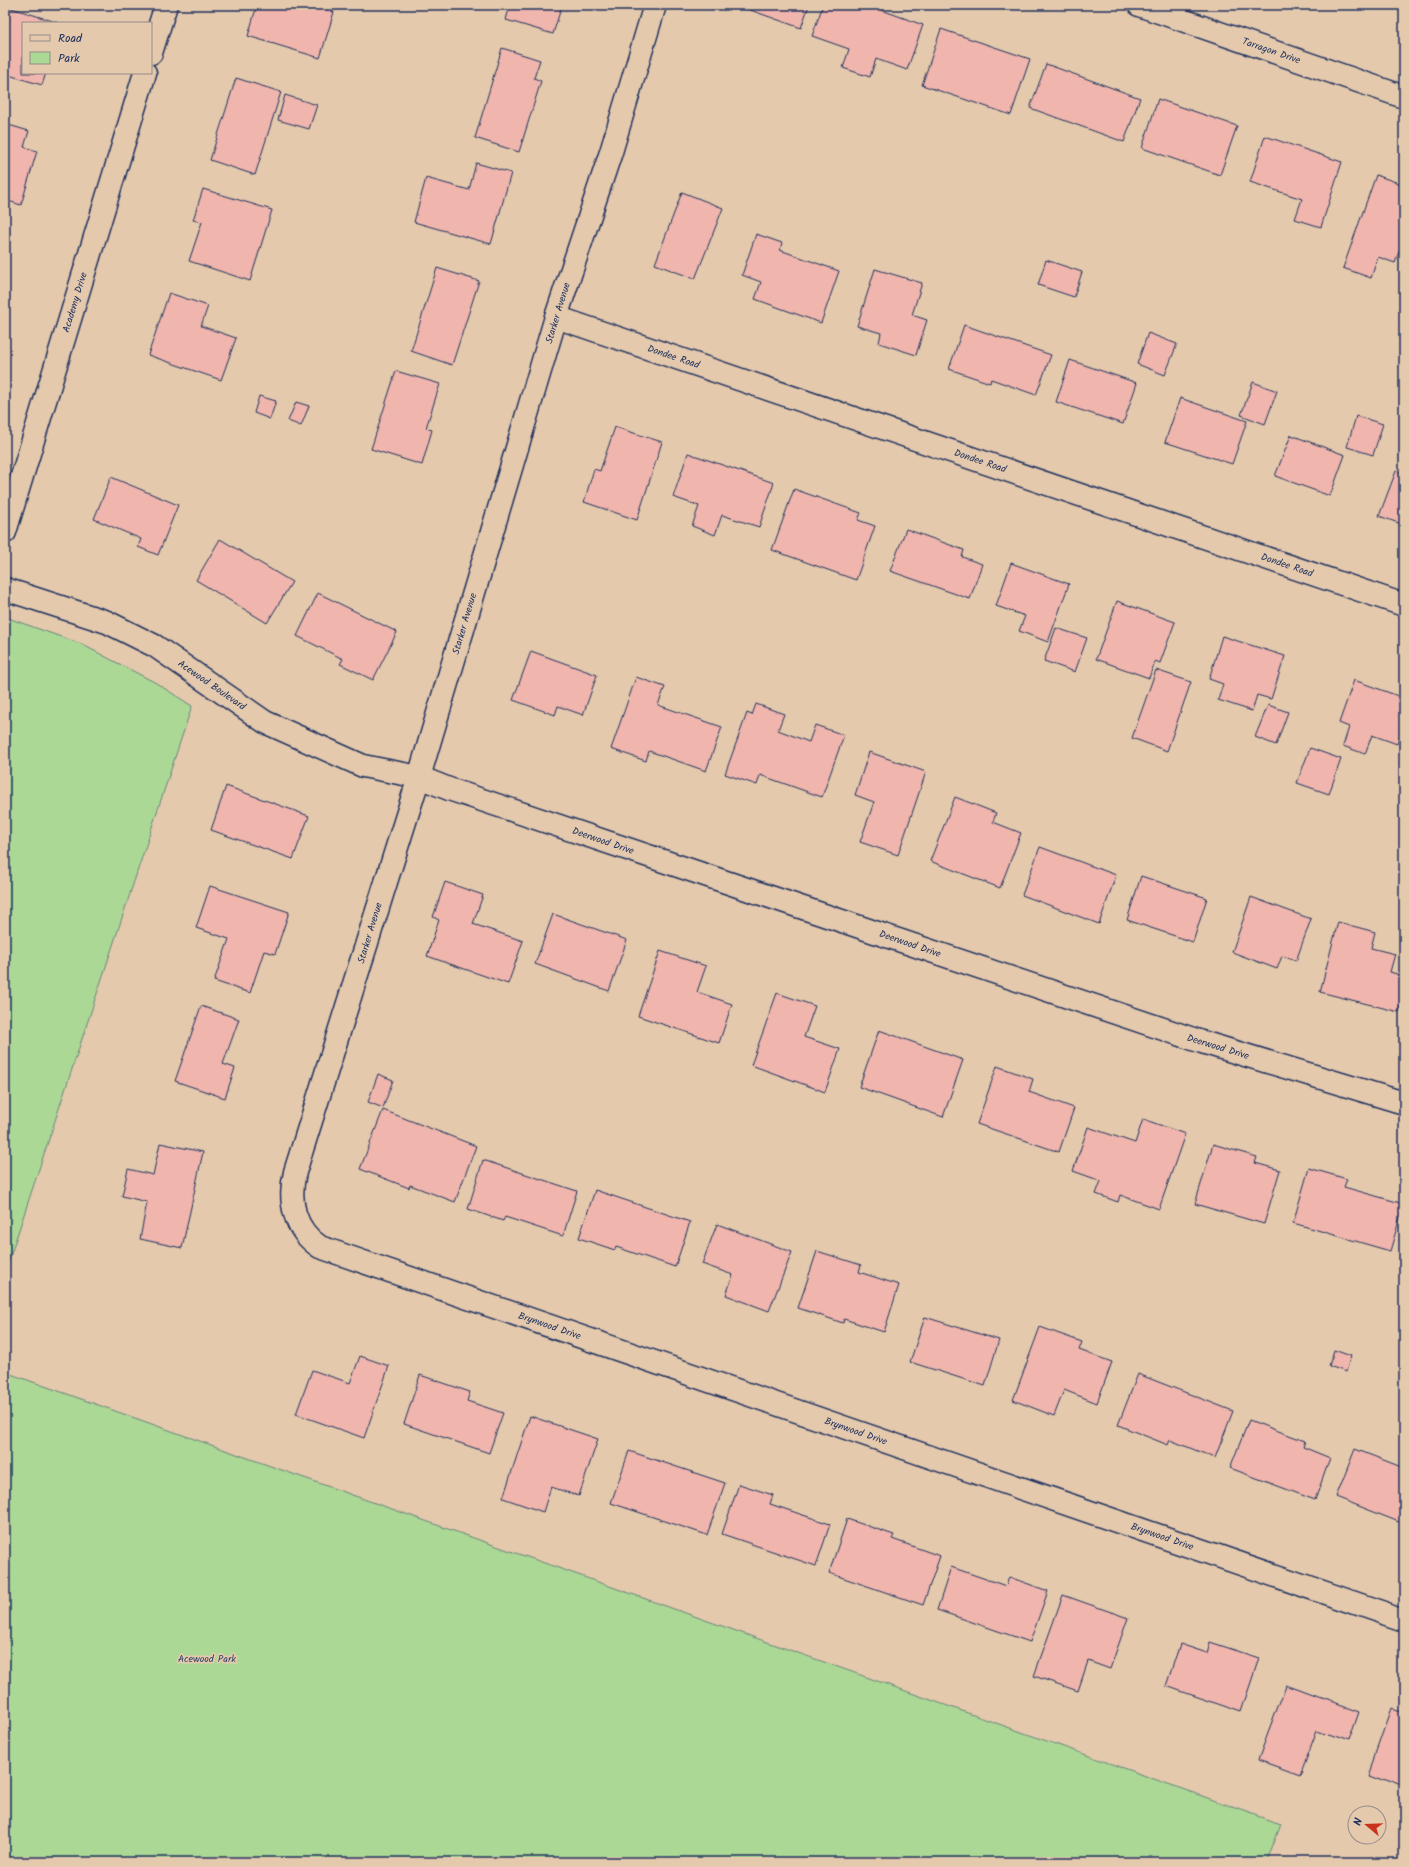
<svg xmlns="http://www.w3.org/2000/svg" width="1409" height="1867" font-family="Kalam,sans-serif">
<rect width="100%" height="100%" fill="#e5c9ac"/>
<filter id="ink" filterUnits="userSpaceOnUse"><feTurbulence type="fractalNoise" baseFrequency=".025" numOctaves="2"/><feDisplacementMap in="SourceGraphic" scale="8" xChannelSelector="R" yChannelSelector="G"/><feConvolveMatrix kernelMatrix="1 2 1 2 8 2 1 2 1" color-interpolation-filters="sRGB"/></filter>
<g filter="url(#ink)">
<!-- green -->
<g fill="#acd896" stroke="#64847a">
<path d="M5,617L81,644L156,683L192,706L5,1272Z"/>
<path d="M5,1372L1281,1824L1267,1862H5Z"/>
</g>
<!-- building -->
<g fill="#f0b5ac" stroke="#1b2f5e">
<path d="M257,5H312L334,12L320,58L248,36Z"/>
<path d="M510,5H562L553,34L506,20Z"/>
<path d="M736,5H809L801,28Z"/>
<path d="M823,5H868L923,25L907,70L876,59L870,77L843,68L849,49L812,36Z"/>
<path d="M5,6L59,23H23V73H46L42,85L5,74Z"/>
<path d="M941,29L1030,59L1011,115L922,85Z"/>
<path d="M502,48L540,60L534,78L541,81L519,152L475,138Z"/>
<path d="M1046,64L1140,98L1124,142L1030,108Z"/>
<path d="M236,78L281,92L255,175L210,160Z"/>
<path d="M285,95L317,105L309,129L278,120Z"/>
<path d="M1158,99L1237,126L1220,175L1142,148Z"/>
<path d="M5,124L29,131L24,147L37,151L21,205L5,200Z"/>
<path d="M1265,136L1342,162L1321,227L1295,219L1302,199L1250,182Z"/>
<path d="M476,163L511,173L491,244L414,222L426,178L469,190Z"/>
<path d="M1376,175L1404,185V250L1400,249L1395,263L1378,257L1371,278L1343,268Z"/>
<path d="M203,189L272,210L250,281L189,261L202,222L193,220Z"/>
<path d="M682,192L723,208L695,279L655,264Z"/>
<path d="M756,234L782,243L780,250L839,271L821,323L755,299L761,282L742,275Z"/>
<path d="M1046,260L1082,272L1074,297L1038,285Z"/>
<path d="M437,268L479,281L452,365L411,351Z"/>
<path d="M875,269L922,283L912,315L927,320L916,355L879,343L881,333L857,326Z"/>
<path d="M169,293L208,306L201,326L236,338L221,380L148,355Z"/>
<path d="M964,325L1051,355L1036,395L991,379L990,383L949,369Z"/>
<path d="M1148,333L1177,344L1165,375L1137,364Z"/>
<path d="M1070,360L1137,383L1123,424L1056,402Z"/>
<path d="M396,371L440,384L426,428L432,430L422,465L371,449Z"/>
<path d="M1253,382L1277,391L1265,424L1241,415Z"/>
<path d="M259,396L276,401L270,419L254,413Z"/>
<path d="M1180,398L1247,421L1232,464L1165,442Z"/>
<path d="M296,402L309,406L301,426L288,421Z"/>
<path d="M1356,416L1383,424L1373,455L1347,447Z"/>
<path d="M615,427L662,442L637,520L584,502L594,469L600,471Z"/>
<path d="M1291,435L1345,455L1330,496L1275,476Z"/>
<path d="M688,453L774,483L759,527L722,515L715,535L692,526L699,506L673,497Z"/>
<path d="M1396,471L1404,474V525L1379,516Z"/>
<path d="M111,477L178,505L158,555L138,547L141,539L94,519Z"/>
<path d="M794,489L861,513L858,520L875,526L856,580L772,550Z"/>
<path d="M906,529L964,550L962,557L982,564L970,599L890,571Z"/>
<path d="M220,539L292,582L267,623L196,580Z"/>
<path d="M1011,563L1069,584L1048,642L1019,631L1025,616L996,606Z"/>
<path d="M318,593L397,632L373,680L340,664L343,659L297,636Z"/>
<path d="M1117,601L1175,622L1160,663L1155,661L1149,678L1096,659Z"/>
<path d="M1056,628L1087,638L1075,672L1044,661Z"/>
<path d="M1222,636L1285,656L1271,699L1257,695L1252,711L1218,700L1223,684L1209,679Z"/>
<path d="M531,651L597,675L583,715L558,706L555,715L513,700Z"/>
<path d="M1156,670L1191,682L1167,751L1132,738Z"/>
<path d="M636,677L665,687L658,705L722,727L706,771L649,751L646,761L611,749Z"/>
<path d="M1354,680L1404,698V724L1397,744L1372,735L1365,754L1343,746L1349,727L1339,723Z"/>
<path d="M756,704L784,714L778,730L809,742L815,725L844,735L822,797L760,775L757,785L725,774L747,713L752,715Z"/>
<path d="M1268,705L1288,712L1276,745L1255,737Z"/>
<path d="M1310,748L1341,759L1329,794L1297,783Z"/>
<path d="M869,752L926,772L898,855L860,842L874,802L855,795Z"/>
<path d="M226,786L309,816L293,859L211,830Z"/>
<path d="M955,797L996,813L993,822L1021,833L1000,888L930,861Z"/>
<path d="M1040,847L1116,875L1099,924L1022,895Z"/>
<path d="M1141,876L1207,898L1193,942L1127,920Z"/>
<path d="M445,882L483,895L473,924L523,941L508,984L427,956L439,920L433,917Z"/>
<path d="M210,886L289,912L275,954L264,951L250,993L214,981L229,939L196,928Z"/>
<path d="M1251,897L1311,919L1296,961L1282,956L1277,969L1232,952Z"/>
<path d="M553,914L627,940L609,991L535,964Z"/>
<path d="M1338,922L1375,932L1371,948L1395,954L1390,972L1404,976V990L1399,1012L1320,992Z"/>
<path d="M660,951L706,966L697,992L732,1004L719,1043L638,1016Z"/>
<path d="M777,993L815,1006L804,1037L840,1049L825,1092L751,1065Z"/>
<path d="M201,1006L239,1019L223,1064L235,1068L225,1098L175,1081Z"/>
<path d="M879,1030L963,1060L943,1117L859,1087Z"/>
<path d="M997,1066L1033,1079L1029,1092L1074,1108L1059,1152L977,1124Z"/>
<path d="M378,1074L393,1080L383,1108L368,1102Z"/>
<path d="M383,1110L476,1146L455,1202L410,1185L409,1188L360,1169Z"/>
<path d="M1143,1119L1185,1134L1159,1209L1120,1195L1118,1202L1096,1194L1101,1181L1073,1171L1088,1127L1135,1143Z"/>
<path d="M160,1143L203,1152L182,1248L140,1239L147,1202L122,1196L128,1169L153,1175Z"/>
<path d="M1213,1144L1257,1157L1255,1163L1280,1170L1264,1224L1195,1204Z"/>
<path d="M483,1160L577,1191L563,1236L505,1217L503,1221L468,1209Z"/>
<path d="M1309,1168L1347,1179L1344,1187L1404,1204L1390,1251L1293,1223Z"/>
<path d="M595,1190L690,1222L675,1267L616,1247L615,1250L579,1238Z"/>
<path d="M717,1224L792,1252L769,1311L726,1295L733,1275L702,1264Z"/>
<path d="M817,1251L861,1265L859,1272L899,1285L884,1332L844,1319L843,1323L798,1308Z"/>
<path d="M925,1317L999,1340L985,1386L910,1362Z"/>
<path d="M1040,1327L1082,1342L1079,1350L1112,1362L1097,1403L1064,1390L1054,1416L1013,1400Z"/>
<path d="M1334,1350L1351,1356L1346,1372L1329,1366Z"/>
<path d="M360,1356L389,1366L364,1438L296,1414L312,1370L350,1383Z"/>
<path d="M1138,1374L1233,1411L1215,1458L1170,1440L1168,1445L1118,1425Z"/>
<path d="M420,1375L470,1392L467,1401L503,1413L489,1453L404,1424Z"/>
<path d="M530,1416L598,1439L579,1496L551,1487L543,1512L503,1498Z"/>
<path d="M1249,1420L1305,1441L1303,1447L1330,1458L1315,1500L1230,1468Z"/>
<path d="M1355,1449L1404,1468V1524L1336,1497Z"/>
<path d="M629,1451L725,1483L707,1535L611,1503Z"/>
<path d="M739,1484L773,1495L770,1504L830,1524L816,1566L722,1534Z"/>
<path d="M847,1519L894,1535L892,1539L940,1556L923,1605L829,1573Z"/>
<path d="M951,1567L1006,1586L1009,1577L1048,1591L1030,1642L937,1610Z"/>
<path d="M1063,1595L1128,1618L1110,1669L1088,1661L1078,1691L1034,1676Z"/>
<path d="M1210,1642L1259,1658L1241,1712L1166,1686L1180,1644L1207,1653Z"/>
<path d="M1286,1685L1359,1712L1349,1741L1317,1730L1300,1775L1258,1760Z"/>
<path d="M1392,1709L1404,1713V1787L1369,1774Z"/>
</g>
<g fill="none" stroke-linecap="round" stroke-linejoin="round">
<defs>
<g id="minor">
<path id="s1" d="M1139,5L1404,97"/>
<path d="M151,53L166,5"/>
<path d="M556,317L611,152L655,5"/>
<path id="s2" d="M5,532L145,73"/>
<path id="s3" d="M1404,1103L1202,1042L449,789L419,777L295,1172C288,1201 294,1230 320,1247L1404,1620"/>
</g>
<g id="tertiary">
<path id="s4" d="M5,589L107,622L155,646L265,722L363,766L419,777L556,317L1404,605"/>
</g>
</defs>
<!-- minor casing -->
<use href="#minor" stroke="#1b2f5e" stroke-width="25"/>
<!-- tertiary casing -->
<use href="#tertiary" stroke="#1b2f5e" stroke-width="25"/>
<!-- minor -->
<use href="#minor" stroke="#e5c9ac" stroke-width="22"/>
<!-- tertiary -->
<use href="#tertiary" stroke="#e5c9ac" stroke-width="22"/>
</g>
</g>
<g text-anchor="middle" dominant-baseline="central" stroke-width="3.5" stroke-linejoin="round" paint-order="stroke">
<!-- street labels -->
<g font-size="10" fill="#1b2f5e" stroke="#e5c9ac">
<text stroke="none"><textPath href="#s1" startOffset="140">Tarragon Drive</textPath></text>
<text stroke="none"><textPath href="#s2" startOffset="240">Academy Drive</textPath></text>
<text transform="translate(558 313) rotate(-73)">Starker Avenue</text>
<text stroke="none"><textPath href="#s4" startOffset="1063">Dondee Road</textPath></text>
<text stroke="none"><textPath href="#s4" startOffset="1387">Dondee Road</textPath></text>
<text stroke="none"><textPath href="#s4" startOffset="1711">Dondee Road</textPath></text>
<text stroke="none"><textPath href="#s4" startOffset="619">Starker Avenue</textPath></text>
<text stroke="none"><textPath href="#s4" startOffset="230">Acewood Boulevard</textPath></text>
<text transform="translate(603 841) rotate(19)">Deerwood Drive</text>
<text transform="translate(370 933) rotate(-73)">Starker Avenue</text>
<text transform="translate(910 944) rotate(19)">Deerwood Drive</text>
<text transform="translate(1218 1047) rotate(17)">Deerwood Drive</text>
<text stroke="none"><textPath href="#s3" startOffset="1779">Brynwood Drive</textPath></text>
<text stroke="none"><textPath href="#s3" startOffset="2103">Brynwood Drive</textPath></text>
<text stroke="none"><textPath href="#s3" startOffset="2427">Brynwood Drive</textPath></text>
</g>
<!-- park labels -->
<g font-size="10" fill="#2a4064" stroke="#e5c9ac">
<text x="207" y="1659">Acewood Park</text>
</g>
</g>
<!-- margin -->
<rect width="1409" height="1867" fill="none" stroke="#e5c9ac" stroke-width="20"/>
<rect x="10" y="10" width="1389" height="1847" fill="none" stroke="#1b2f5e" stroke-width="1.5" filter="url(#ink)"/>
<!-- legend -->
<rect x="22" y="22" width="130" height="52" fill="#e5c9ac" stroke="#948b8d"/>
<rect x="30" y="35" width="20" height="6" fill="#e5c9ac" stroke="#948b8d"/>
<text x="58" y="42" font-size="12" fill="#1b2f5e">Road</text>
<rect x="30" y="52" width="20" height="12" fill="#acd896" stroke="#948b8d"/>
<text x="58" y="62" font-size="12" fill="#1b2f5e">Park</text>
<!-- north arrow -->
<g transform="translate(1367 1825) rotate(289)"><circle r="19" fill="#e5c9ac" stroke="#948b8d"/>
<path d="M0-3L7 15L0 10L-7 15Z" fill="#c8321e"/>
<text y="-6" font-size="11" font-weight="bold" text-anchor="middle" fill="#1b2f5e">N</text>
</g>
</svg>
